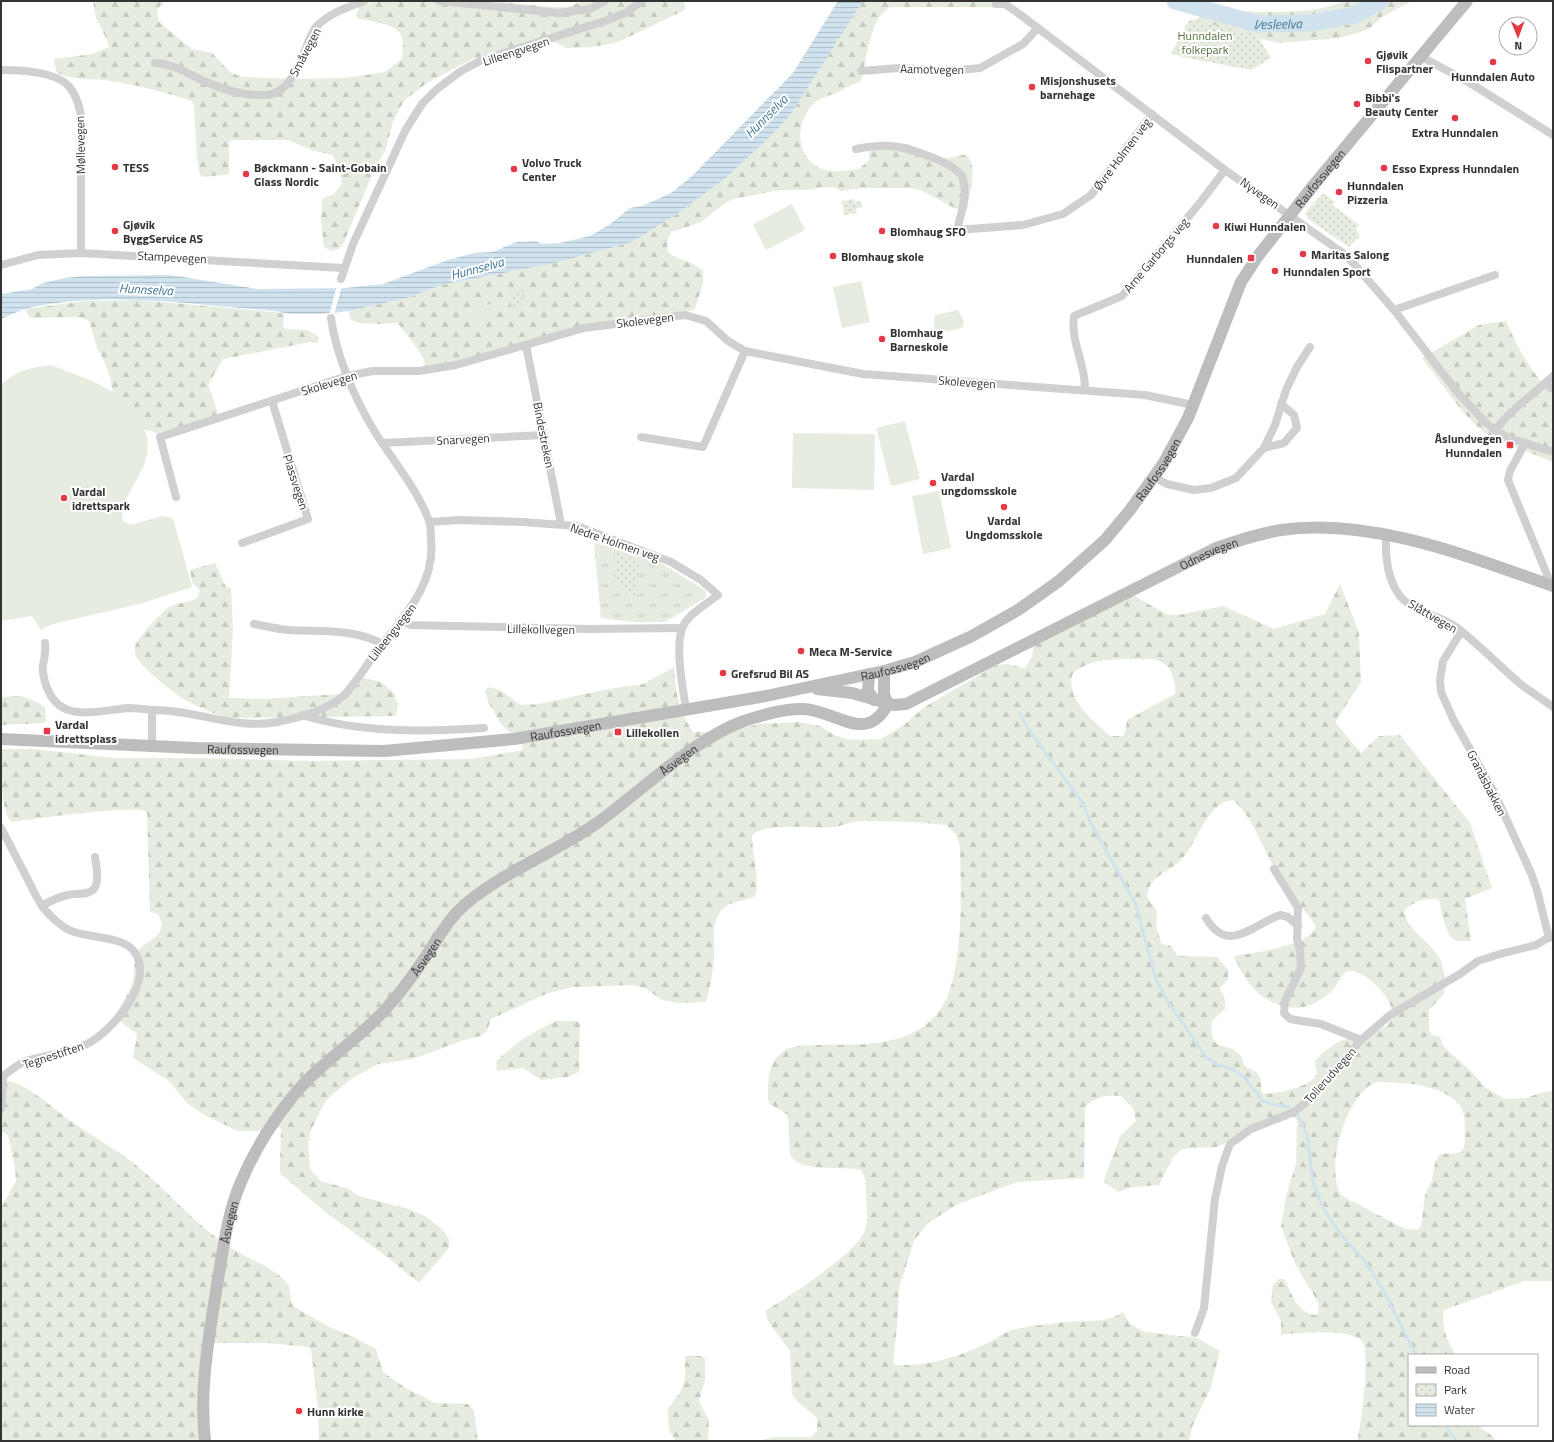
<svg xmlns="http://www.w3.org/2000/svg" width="1554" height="1442" font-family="'Titillium Web',sans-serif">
<defs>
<pattern id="grass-tufts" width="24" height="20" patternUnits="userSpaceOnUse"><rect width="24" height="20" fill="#e6ecdf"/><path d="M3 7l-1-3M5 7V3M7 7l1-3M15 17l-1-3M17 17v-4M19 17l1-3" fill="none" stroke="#c6cbc0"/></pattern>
<pattern id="forest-firs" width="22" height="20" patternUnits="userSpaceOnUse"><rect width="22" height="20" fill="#e6ecdf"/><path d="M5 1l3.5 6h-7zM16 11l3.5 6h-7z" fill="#c6cbc0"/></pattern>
<pattern id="park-dots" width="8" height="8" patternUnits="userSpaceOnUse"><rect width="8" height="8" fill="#e6ecdf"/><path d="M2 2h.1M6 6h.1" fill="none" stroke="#c6cbc0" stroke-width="1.8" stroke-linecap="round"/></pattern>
<pattern id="water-rules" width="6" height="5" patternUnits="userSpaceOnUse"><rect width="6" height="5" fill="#cfe2ee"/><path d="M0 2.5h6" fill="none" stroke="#b2c2cd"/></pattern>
</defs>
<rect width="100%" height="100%" fill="#fff"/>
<!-- grass -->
<path fill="url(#grass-tufts)" d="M594,543L659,562L706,591L705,598L665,622H633L601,618Z"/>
<!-- forest -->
<g fill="url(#forest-firs)" fill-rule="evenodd">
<path d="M93,1H166L157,9L159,22L192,49L212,53L230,72L242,77L295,79L345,78L385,72L402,59C402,52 404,44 402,37C399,24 369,21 357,18L356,15L359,7L362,4L384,1H492L553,7H566L584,1H684L685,10L618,42L592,47L566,48L555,42H528L470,60L427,83L406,99L401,106L393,122L385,151L374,170L344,242L339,249L331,251L324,247L321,221L322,199L334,194L342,183L338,166L333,155L311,150L288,140H231L229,143V174L204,177L200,175L197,158L194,105L192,101C164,92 134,84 105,80C87,78 72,81 56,72L54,59L92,54L109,47L108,42L96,18Z"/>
<path d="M863,1H1000L995,7H891C869,17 867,60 861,82C852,83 845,89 838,92C830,96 820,97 813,104C794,125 795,160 825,170C836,173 848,170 859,169L869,160L870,144C884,143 899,141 913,146C937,154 938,163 966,154C979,169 969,192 967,210L954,208L923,191L910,188H863L841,191L833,187L820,188L807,190H780L733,199L725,203L701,222L672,232L669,236C662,258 676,256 691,263C695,265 699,268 703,270V283L695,309L687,312L570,334L426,370C425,367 425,363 424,360C423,356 400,324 397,323C388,323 359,326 352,320C349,318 349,314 349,311L407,298L441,285L555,263L632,242L677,214L727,177L776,131L791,114Z"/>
<path d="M1345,1H1412L1382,17L1369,29L1340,38L1279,43L1201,25L1188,46L1176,55L1171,53L1175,51L1196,19L1207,13C1253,8 1301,19 1345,1Z"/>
<path d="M139,300L284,313L283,327L286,329L308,330L319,337L318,343L311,342L223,359L208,385L220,419C210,422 181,437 173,436C160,435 151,429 139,430L113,395L110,377L105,363L97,348L90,323L87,320L77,317L34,318L29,317L25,309L85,301Z"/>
<path d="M1506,321C1517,346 1531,375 1553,392V464L1552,462L1485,434L1462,411L1422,358L1479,325Z"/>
<path d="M215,563L226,587L231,588L233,629L229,698L263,699L340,694L356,674L360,677L381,682L394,693L398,704L396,716L230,718C215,715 199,707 185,700C175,694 142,668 137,658C135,655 134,648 136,644C141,635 163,610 171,606C180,602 189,603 197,598L200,590L192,582L190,570Z"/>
<path d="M1340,584L1359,632L1361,682L1335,722L1361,753L1379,736L1400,735L1470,823L1492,888L1465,899L1471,941C1466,941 1460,942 1455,940C1446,937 1441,909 1439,900C1429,896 1409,903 1404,912C1408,934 1438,944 1443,968C1445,976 1444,985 1444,994L1429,1010V1031L1432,1035L1440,1037L1443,1046L1472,1072L1486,1088L1505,1099L1526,1098L1543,1092L1553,1091V1281H1524L1444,1310C1440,1325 1448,1343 1456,1355H1409V1425H1477L1492,1436L1496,1441H1357C1361,1427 1371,1351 1362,1341C1350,1328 1298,1333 1281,1335V1321L1271,1302L1273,1285L1279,1279H1284L1286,1282C1293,1297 1298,1314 1317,1315L1319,1311L1318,1302L1295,1264L1281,1226L1286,1197L1296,1163L1297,1120L1294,1117H1285L1216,1147L1182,1149L1173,1157L1159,1185L1133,1187L1118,1192L1104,1182L1105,1177L1120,1136L1136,1121L1133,1108L1121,1096C1107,1094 1096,1097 1085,1107L1084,1178L1017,1182L958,1204L928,1223L914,1241L899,1288L897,1327L893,1362L895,1365C930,1366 951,1359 983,1345C991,1342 999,1336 1007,1332C1022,1326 1042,1325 1058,1323C1078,1319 1107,1325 1123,1312L1130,1324L1145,1332L1197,1338L1220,1351L1211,1387L1192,1427L1189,1441H757L775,1437H811L817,1431V1418L797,1401L792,1394L790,1351L769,1323L765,1311C787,1298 857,1253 865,1230C869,1221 867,1209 866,1199C866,1189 867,1179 861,1170C843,1165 802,1174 790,1155L788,1115L770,1104L768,1100C768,1084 767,1066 780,1054C789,1045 802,1046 814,1045C857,1044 911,1050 940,1010C965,975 961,889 960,846L956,834L946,825L915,822L859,821C849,822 841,827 832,827C811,829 767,822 752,835C752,853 760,880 755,896C746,901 734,901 726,906C709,918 715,941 714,959C713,972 710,986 707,999L705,1002L679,1003L662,1000L645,988L632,985L572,987L546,994L491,1019L487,1031L480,1036L464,1040L413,1059L378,1064L351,1079L334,1093L325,1102L311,1130L308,1143L310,1169L321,1181L349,1189L359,1196L409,1209L425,1216L442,1229L449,1239V1248L419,1283L382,1253L329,1215L282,1175L280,1171L281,1128L277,1127L259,1131H238L206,1116L188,1104L169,1081L133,1058C133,1049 137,1043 137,1034L114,1017C120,1006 128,995 132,984C135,975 133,960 136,953C142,942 172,936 158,914L150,912L147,812C133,804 34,819 12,822C0,814 1,766 1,749H34L114,758H200L306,761L472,759L523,750C522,737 506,732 500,722C494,713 487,701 485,691L488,687L500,690L521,705L539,704L608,689L643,684L674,667C675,690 679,712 693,732H728L759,724L799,722L820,726L834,735L851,740L881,739L904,725L923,708L991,668C1003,662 1012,664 1024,669C1034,656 1034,652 1033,636L1076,612L1129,593L1166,614L1178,615L1223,606L1274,629L1325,614ZM1153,659C1166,663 1171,667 1174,681C1175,686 1176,690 1175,694L1127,720L1125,733L1123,736H1110C1094,721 1064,699 1073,673C1095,655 1126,660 1153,659ZM1233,800C1255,819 1262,849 1277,872C1283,883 1291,893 1298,903C1303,911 1314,919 1316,928C1305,946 1257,953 1238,955L1234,957L1236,961C1241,971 1247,981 1254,989C1265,1002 1288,1010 1304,1007C1313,1005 1324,997 1331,992C1337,987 1341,973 1348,971C1363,967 1401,1004 1391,1020C1381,1036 1354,1035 1338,1042C1331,1046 1320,1054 1315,1061C1315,1065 1317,1070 1317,1073C1315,1086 1272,1096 1262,1093C1260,1077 1262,1073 1246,1067C1243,1064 1243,1059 1241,1056C1228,1039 1209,1056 1212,1021L1225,1009V1000L1220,988L1228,979V970L1217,957L1178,956L1171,946L1162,944L1156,928L1157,911L1147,897C1149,875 1167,874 1181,860C1197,844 1207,801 1233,800ZM1377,1082C1403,1082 1440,1084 1459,1104C1465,1111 1465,1123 1465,1131C1465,1136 1466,1149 1460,1152C1454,1155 1446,1152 1439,1155L1435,1163L1432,1180L1425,1195L1421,1226L1418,1230L1405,1229L1342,1196C1323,1170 1347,1091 1377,1082Z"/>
<path d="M22,696L39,703L45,708L46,721L43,723L1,725V697Z"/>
<path d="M555,1021H577L580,1024L579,1072L567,1077L541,1080L523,1068L497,1071L496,1063L498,1059L524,1038Z"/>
<path d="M1,1080C26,1081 48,1105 68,1119C87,1133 109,1145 128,1159C162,1184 189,1219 224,1243C242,1257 266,1263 283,1279C293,1287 288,1297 293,1306L329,1327L354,1337L376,1349L383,1372L404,1387L435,1403L468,1404L474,1411L478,1441H319L318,1409L311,1349L308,1347L267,1343H207L202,1441H1V1208L16,1181L15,1168L8,1135L1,1131Z"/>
<path d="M685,1356H702L705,1359V1380L699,1401L709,1421L708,1441H676L669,1430L668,1408C687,1386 685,1384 685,1356Z"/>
</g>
<!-- park -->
<g fill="url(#park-dots)">
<path d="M1190,19L1257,35L1271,58L1251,70L1183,57L1171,53Z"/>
<path d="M1322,194H1325L1335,202L1332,205L1359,225L1356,229L1360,236L1349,247L1308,219L1305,213Z"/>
<path d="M854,199L855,202L861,201L862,207L856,209L857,213L844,215L842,201Z"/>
<path d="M522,290L525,300L521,306L512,308L508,295Z"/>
<path d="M614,550L639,559L637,597L628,596L616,583Z"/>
</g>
<!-- garden -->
<g fill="#e6ecdf">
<path d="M792,204L805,230L766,250L753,224Z"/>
<path d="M861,281L870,322L842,328L833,287Z"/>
<path d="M492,304L494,316L471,321L469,308Z"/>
<path d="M958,310L964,322L962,328L939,333L934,328L935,315Z"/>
<path d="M51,365C68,372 88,378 104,387C120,395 141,417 146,434C150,444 147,457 143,467C135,485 122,499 122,520L130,525L162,516L173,518L192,587L143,603L53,624L41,630L32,616L1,621V385C18,370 28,368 51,365Z"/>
<path d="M905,421L920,479L891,486L876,428Z"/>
<path d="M793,433L875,434L874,490L792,488Z"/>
<path d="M939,491L951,548L923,554L912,496Z"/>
</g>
<!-- water -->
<path fill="url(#water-rules)" d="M838,1H863L791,114L776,131L727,177L677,214L632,242L555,263L441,285L407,298L349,311L321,314H291L274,311C194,305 112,291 33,307C22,309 11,315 1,319V294L32,289L43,283L65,278L83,276L171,275L258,289L346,288L383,284L448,260L474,253L492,252L517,242L535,241L543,244L560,243L590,236L609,225L630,208L642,206L671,193L692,176L793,73Z"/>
<!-- pier -->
<path fill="#fff" d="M337,286H342L334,315H329Z"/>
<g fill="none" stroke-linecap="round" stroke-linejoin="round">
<!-- stream -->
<g stroke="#cfe2ee" stroke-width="3">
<path d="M1020,714L1031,733L1080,799L1092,825L1135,903L1156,979L1166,999L1206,1057L1216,1064L1233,1070L1244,1077L1263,1101L1271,1104L1289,1107L1298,1115L1307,1135L1313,1182L1324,1210L1339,1232L1366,1263L1383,1290L1416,1355"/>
<path d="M1446,1425L1456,1441"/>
</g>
<!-- river -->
<path stroke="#cfe2ee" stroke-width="17" id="s1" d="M1175,1L1258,24L1311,23L1355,15L1380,1"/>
<!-- street -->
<g stroke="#d0d0d0" stroke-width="8">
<path d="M439,1L559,13L590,9L605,1"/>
<path d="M996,4H1005L1022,16L1225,170L1347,256L1394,310L1458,393L1485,422L1495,430L1509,438L1553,452"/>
<path d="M1420,56L1470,83L1553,135"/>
<path d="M155,63C175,64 188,74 206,82C224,90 246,96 266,95C291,94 301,59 309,40C311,36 313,30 316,27C329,13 346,8 364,1"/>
<path d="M1,70C20,70 59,71 71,89C77,97 79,106 81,115V253"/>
<path d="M861,71L899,68L949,71L980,68L1023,44L1038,28"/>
<path d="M856,149C867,147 879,145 890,146C905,146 960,164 963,179C968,196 961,213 957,230L1023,225L1063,214L1091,195L1152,114"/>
<path d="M1,265L38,255L81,253L343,268"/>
<path d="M341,279L353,244L405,131L422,104L437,89L461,71L482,60L611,19L627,12L642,1"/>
<path d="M1394,310L1495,275"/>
<path d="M526,345L561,524"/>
<path d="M1545,384L1553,389"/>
<path d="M1085,390C1086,365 1070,341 1074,316L1122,296L1199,204L1225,170"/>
<path d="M1495,430C1512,408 1533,395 1553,376"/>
<path d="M641,437L703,447L745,351"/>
<path d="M382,443L544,435"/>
<path d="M1525,443L1510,471L1508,480L1548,577"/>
<path d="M1264,448L1284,443L1297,428L1294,415L1281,404"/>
<path d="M1154,477L1167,484L1194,490L1211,488L1236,478L1264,448L1275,425L1286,390L1297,367L1310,347"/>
<path d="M176,497L160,437L347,376L373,371H419L456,365L584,328L685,315L706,321L728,341L745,351L863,374L1145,395L1193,405"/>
<path d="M430,522L458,520L522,522L577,526L671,562L701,580L718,595C707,604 686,615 682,629C675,648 683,689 686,709"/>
<path d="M1386,535C1385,556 1387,579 1400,596C1413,612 1439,615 1456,627C1480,645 1500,667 1523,686C1533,693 1543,700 1553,707"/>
<path d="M242,543L308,519L272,401"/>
<path d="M402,622L411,625L589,629L682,628"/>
<path d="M254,624C265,626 277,629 288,630C318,632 355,628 382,644"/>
<path d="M1461,632L1443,661L1440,680L1441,692L1453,719L1494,792L1531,873L1537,890L1549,938"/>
<path d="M45,643C47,656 41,665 43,673C52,725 89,712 128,708C136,708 144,709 152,710"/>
<path d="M302,715C360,733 424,732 484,728"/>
<path d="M152,746V710C194,709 234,730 277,722C298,718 325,711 342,697C353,688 365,667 374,655C400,620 436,587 431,539C431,534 431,526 429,521C417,488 393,461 375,432C355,400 336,355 331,318"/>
<path d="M1,828C9,843 17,859 25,874C33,889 39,906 52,917C57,922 63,927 69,930C86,938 119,936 132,949C159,977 113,1031 87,1044C68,1054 45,1055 26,1061C17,1064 10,1072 3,1076L1,1109"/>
<path d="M1274,869L1298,908L1297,939L1300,951L1301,968L1285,1001L1284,1013L1290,1019L1321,1024L1361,1040"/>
<path d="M42,906C50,901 59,897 68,895C77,893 93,896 96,885C99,877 96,865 95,857"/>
<path d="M1206,918C1228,955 1252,925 1280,915L1288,917L1298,926"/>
<path d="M1195,1333L1204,1308L1215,1199L1222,1166L1230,1144L1251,1129L1294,1112L1310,1099L1361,1040L1390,1015L1460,974L1478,961L1500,954L1536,945L1553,935"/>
</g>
<!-- secondary -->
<g stroke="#bdbdbd" stroke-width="12">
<path d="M884,671V695L888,704"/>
<path d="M869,674L868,691L874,700"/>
<path id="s2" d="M817,689L852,693L894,705L906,704L1214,549C1236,541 1258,534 1281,530C1371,517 1470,557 1553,586"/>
<path id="s3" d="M1,739L195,748L384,751L514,739L766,696L884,671L915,662L972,636L1018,610L1059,581L1105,540L1130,510L1163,464L1188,418L1241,282L1258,256L1312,187L1467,1"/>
<path id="s4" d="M205,1441C199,1388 209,1337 217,1285C223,1251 227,1214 241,1182C254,1151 272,1122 293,1096C319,1064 355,1042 383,1012C398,996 412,977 424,959C438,939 449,917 468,902C507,870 556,852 597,823C643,790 692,740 744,721C763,715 785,708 804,709C837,711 866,745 888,704"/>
</g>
</g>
<!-- markers -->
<g fill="#e63946" stroke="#fff" stroke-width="1.5">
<circle cx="1368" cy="61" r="4"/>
<circle cx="1493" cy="62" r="4"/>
<circle cx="1032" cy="87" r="4"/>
<circle cx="1357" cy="104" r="4"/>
<circle cx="1455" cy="118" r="4"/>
<circle cx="115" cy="167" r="4"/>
<circle cx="1384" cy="168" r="4"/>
<circle cx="514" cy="169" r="4"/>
<circle cx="246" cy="174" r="4"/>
<circle cx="1339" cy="192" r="4"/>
<circle cx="1216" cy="226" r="4"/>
<circle cx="115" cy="231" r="4"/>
<circle cx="882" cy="231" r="4"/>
<circle cx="1303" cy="254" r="4"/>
<circle cx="833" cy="256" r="4"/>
<rect x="1247" y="254" width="8" height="8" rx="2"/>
<circle cx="1275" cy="271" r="4"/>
<circle cx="882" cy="339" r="4"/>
<rect x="1506" y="441" width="8" height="8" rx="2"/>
<circle cx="933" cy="483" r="4"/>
<circle cx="64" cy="498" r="4"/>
<circle cx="1004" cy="507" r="4"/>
<circle cx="801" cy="651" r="4"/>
<circle cx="723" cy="673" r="4"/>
<rect x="43" y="727" width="8" height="8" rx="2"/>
<rect x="614" y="728" width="8" height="8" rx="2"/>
<circle cx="299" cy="1411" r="4"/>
</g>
<g text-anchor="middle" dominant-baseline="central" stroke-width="4" stroke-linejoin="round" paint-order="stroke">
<!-- park labels -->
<g font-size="12" fill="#56703f" stroke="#fff">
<text x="1205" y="35">Hunndalen<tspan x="1205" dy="14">folkepark</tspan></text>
</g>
<!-- street labels -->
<g font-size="12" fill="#333" stroke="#fff">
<text transform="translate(516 51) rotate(-18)">Lilleengvegen</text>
<text transform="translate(305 52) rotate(-62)">Småvegen</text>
<text transform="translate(932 69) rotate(1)">Aamotvegen</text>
<text transform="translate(80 145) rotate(-91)">Møllevegen</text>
<text transform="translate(1122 154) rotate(-53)">Øvre Holmen veg</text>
<text stroke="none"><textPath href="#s3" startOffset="1574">Raufossvegen</textPath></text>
<text transform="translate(1260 193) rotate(35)">Nyvegen</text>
<text transform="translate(1156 255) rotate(-50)">Arne Garborgs veg</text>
<text transform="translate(172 257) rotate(3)">Stampevegen</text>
<text transform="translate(645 320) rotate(-7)">Skolevegen</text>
<text transform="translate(967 382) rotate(4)">Skolevegen</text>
<text transform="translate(329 383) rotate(-17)">Skolevegen</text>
<text transform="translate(544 435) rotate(79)">Bindestreken</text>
<text transform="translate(463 439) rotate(-3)">Snarvegen</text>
<text stroke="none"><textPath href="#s3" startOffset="1238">Raufossvegen</textPath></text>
<text transform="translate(296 482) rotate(72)">Plassvegen</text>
<text transform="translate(615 542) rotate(19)">Nedre Holmen veg</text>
<text stroke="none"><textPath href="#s2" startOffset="429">Odnesvegen</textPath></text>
<text transform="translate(1433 616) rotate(30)">Slåttvegen</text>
<text transform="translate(541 629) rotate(1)">Lillekollvegen</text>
<text transform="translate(392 632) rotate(-52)">Lilleengvegen</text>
<text stroke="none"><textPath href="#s3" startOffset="902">Raufossvegen</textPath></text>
<text stroke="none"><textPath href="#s3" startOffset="566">Raufossvegen</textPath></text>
<text stroke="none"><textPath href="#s3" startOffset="242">Raufossvegen</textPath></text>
<text stroke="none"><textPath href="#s4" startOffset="881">Åsvegen</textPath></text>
<text transform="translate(1487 783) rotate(63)">Granåsbakken</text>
<text stroke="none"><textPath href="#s4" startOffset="557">Åsvegen</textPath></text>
<text transform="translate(53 1055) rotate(-18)">Tegnestiften</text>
<text transform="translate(1330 1075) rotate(-48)">Tollerudvegen</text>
<text stroke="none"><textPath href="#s4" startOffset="221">Åsvegen</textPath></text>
</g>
<!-- poi labels -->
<g font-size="12" font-weight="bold" fill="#333" stroke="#fff" text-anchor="start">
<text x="1376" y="54">Gjøvik<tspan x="1376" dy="14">Flispartner</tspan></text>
<text x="1493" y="76" text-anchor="middle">Hunndalen Auto</text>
<text x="1040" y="80">Misjonshusets<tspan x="1040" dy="14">barnehage</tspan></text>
<text x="1365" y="97">Bibbi's<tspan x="1365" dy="14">Beauty Center</tspan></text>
<text x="1455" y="132" text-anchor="middle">Extra Hunndalen</text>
<text x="522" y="162">Volvo Truck<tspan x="522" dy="14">Center</tspan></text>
<text x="123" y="167">TESS</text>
<text x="254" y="167">Bøckmann - Saint-Gobain<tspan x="254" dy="14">Glass Nordic</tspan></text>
<text x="1392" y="168">Esso Express Hunndalen</text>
<text x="1347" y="185">Hunndalen<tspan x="1347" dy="14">Pizzeria</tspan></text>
<text x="123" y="224">Gjøvik<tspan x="123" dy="14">ByggService AS</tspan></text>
<text x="1224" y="226">Kiwi Hunndalen</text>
<text x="890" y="231">Blomhaug SFO</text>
<text x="1311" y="254">Maritas Salong</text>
<text x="841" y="256">Blomhaug skole</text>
<text x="1243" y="258" text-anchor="end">Hunndalen</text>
<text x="1283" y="271">Hunndalen Sport</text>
<text x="890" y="332">Blomhaug<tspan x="890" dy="14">Barneskole</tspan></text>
<text x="1502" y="438" text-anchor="end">Åslundvegen<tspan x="1502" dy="14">Hunndalen</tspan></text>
<text x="941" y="476">Vardal<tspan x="941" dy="14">ungdomsskole</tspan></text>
<text x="72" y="491">Vardal<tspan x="72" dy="14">idrettspark</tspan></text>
<text x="1004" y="520" text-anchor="middle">Vardal<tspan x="1004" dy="14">Ungdomsskole</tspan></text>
<text x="809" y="651">Meca M-Service</text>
<text x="731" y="673">Grefsrud Bil AS</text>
<text x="55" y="724">Vardal<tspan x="55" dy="14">idrettsplass</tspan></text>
<text x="626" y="732">Lillekollen</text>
<text x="307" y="1411">Hunn kirke</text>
</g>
<!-- water labels -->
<g font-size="13" font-style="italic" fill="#3f7597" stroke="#fff">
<text stroke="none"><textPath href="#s1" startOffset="106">Vesleelva</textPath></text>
<text transform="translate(766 116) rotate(-45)">Hunnselva</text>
<text transform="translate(477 268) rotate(-15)">Hunnselva</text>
<text transform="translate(146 289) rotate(3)">Hunnselva</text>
</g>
</g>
<!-- border -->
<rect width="1554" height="1442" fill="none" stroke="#333333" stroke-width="4"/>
<!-- legend -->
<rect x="1408" y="1354" width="130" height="72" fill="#ffffff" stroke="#adadad"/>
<rect x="1416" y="1367" width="20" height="6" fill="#bdbdbd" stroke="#adadad"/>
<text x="1444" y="1374" font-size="12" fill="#333333">Road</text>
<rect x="1416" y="1384" width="20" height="12" fill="url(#park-dots)" stroke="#adadad"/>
<text x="1444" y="1394" font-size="12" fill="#333333">Park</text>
<rect x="1416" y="1404" width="20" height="12" fill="url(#water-rules)" stroke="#adadad"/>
<text x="1444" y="1414" font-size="12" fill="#333333">Water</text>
<!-- north arrow -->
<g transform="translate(1518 36) rotate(179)"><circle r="19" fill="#ffffff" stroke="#adadad"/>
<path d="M0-3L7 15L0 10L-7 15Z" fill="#e63946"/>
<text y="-6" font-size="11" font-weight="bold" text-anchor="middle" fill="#333333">N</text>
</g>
</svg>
